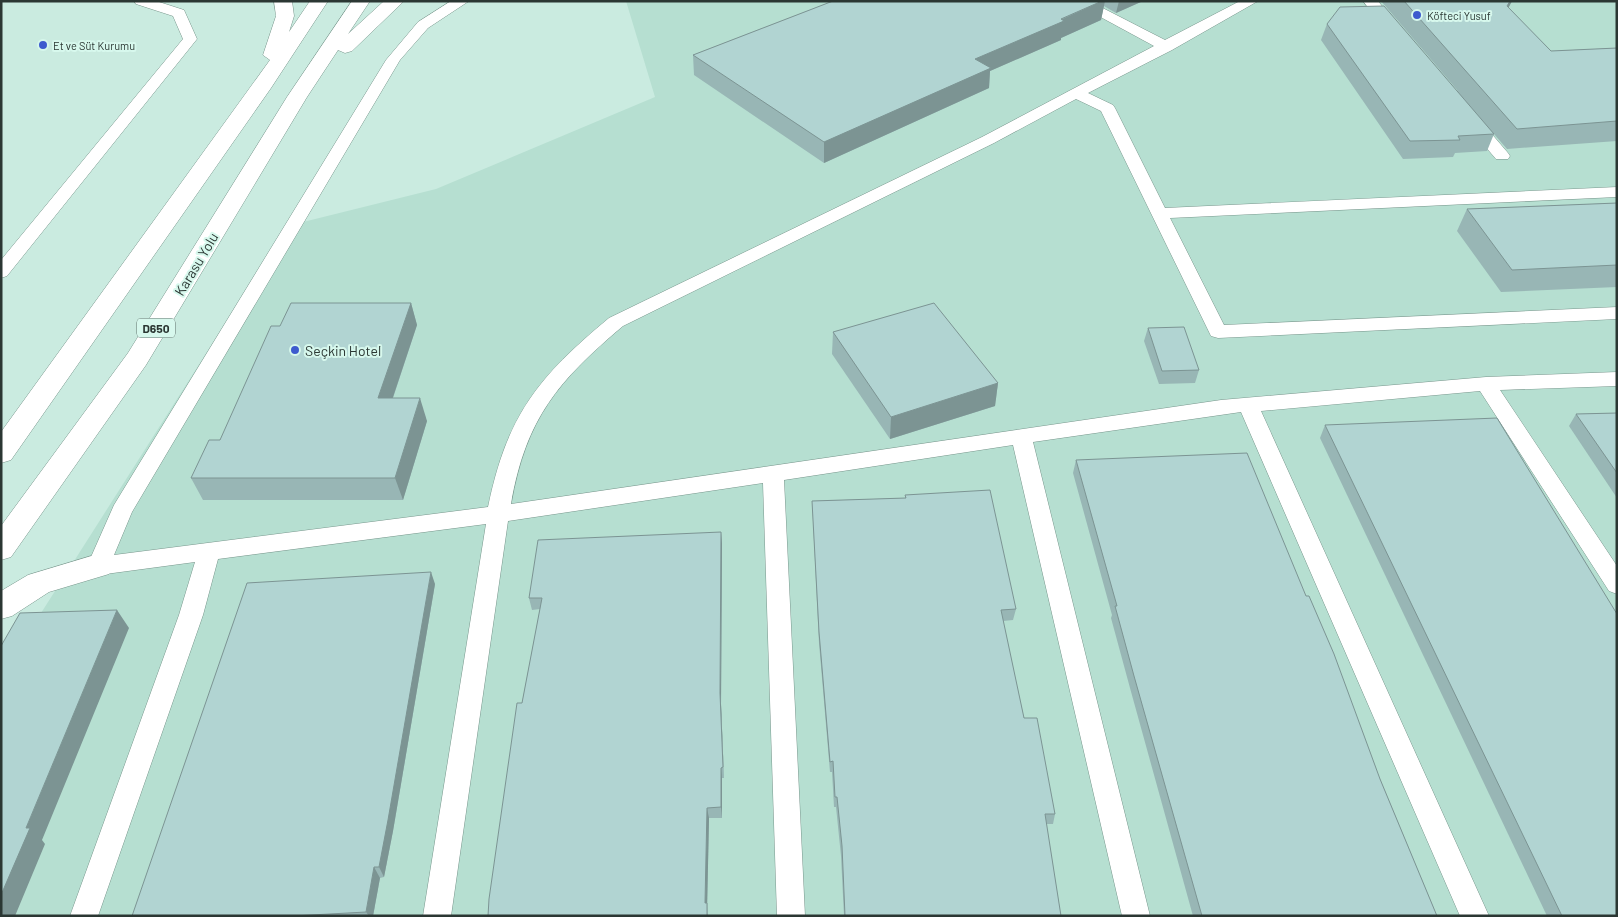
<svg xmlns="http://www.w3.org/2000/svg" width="1618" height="917" font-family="Barlow,sans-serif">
<rect width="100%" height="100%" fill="#caebe0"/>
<!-- built -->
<path fill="#b6dfd1" d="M626,1H1617V916H1V676L287,226L436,189L655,97Z"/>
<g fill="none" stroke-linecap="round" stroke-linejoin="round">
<defs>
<g id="service">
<path d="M134,1H156L184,10L197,39L7,276L1,278V260L183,39L173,16L136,4Z"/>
<path d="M451,1H469L428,28L400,60L132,512L114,555L488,507C507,415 538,377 609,318L982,137L1154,46L1071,1H1089L1165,40L1240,1H1258L1172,50L1088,93L1113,105L1115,108L1165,208L1617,187V197L1170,218L1224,325L1617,307V319L1218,338L1211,336L1101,111L1076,99L994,143L623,326C558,381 526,418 511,504L1221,400L1486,377L1617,372V386L1500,390L1617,566V594L1609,591L1480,391L1261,411L1489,916H1460L1241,412L1033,442L1150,916H1122L1013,445L784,480L805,916H777L763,483L508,521L451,916H423L486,524L218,559L203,615L98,916H70L179,615L195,562L98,575L90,572L87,566L114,505L386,60L418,22Z"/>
<path d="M1363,1H1378L1399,28L1397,31H1387Z"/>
<path d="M1472,116L1478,118L1508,153L1510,156L1508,159H1496L1466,124L1464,121L1466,118Z"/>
</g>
<g id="trunk">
<path d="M274,1H292L294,16L289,32L310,1H328L271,88L11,460L1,463V432L270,60L263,55L276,16Z"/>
<path d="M352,1H370L348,34L384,1H404L352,51L345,53L338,50L307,97L146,365L11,557L1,560V526L128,353L287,97Z"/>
<path d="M98,554L109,558L113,566L109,574L49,592L12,616L1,619V591L28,575Z"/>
</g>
</defs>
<!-- service casing -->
<use href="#service" stroke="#78968c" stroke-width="1"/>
<!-- trunk casing -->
<use href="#trunk" stroke="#78968c" stroke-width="1"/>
<!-- service -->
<use href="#service" fill="#fff" fill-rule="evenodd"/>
<!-- trunk -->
<use href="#trunk" fill="#fff" fill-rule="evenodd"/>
</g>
<!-- wall -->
<g fill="#98b6b5">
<path d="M833,1H1143L1116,13L1104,6L1101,20L1061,38V40L990,71L989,88L824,163L694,75L693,55Z"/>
<path d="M1381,1H1512L1508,8L1551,51L1617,48V141L1507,149L1494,134L1487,151L1455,153L1453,157L1403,159L1321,40L1327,24L1458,91Z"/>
<path d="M1617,203V287L1501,292L1457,231L1467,209Z"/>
<path d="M411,303L417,325L393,398L427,421L403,500H203L191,478L220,440L280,326Z"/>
<path d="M1148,328L1199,370L1195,383L1159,384L1144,341Z"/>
<path d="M833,332L998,383L995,406L890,439L832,354Z"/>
<path d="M1617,413V498L1569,426L1576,414Z"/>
<path d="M1325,425L1617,916H1547L1320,438Z"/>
<path d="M1076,460L1380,779L1437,916H1193L1130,688L1111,618L1112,615L1073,473Z"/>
<path d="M905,495L1016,609L1013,620L1003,621L1024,718L1055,814L1053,824H1046L1061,916H844L841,856L836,807H834L832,772H830L819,643L812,501L905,498Z"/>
<path d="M721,532L722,544L721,704L724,778H722V818H709L707,903L708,916H488L522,703L540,609L532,610L529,598Z"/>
<path d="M435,584L393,831L384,877L380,878L373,916H132Z"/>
</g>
<!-- shaded-wall -->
<g fill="#7c9493">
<path d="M1102,1H1105L1101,20L1061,38V40L990,71L989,88L824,163V142L975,59Z"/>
<path d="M1119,1H1143L1116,13Z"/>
<path d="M1510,1H1512L1499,26L1507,6Z"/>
<path d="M411,303L417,325L385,421L378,398Z"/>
<path d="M998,383L995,406L890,439L891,417Z"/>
<path d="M420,398L427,421L403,500L395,478Z"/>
<path d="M721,532L722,544L721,704L724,778L720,693Z"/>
<path d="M431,572L435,584L393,831L384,877L379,867Z"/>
<path d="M117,610L129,628L42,840L45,844L15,916H1V895L26,828Z"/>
<path d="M721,768L722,778V818L721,807Z"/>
<path d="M707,808L709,818L707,913L705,903Z"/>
<path d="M374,867L380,878L373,916H369L366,912Z"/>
</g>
<!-- building -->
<g fill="#b1d4d2" stroke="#7c9493">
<path d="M833,1H1102L1061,19L1064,21L975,59L991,68L824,142L693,55Z"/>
<path d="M1404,1H1510L1507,6L1551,51L1617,48V121L1517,129Z"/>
<path d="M1384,6L1494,134L1458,136L1460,140L1410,141L1327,24L1340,7Z"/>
<path d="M1617,203V265L1512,270L1467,209Z"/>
<path d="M291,303H411L378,398H420L395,478H191L209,440H220L271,326H280Z"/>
<path d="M934,303L998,383L891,417L833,332Z"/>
<path d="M1184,327L1199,370L1162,371L1148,328Z"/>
<path d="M1617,413V473L1576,414Z"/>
<path d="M1497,418L1617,614V916H1562L1325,425Z"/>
<path d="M1247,453L1306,596H1309L1334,654L1380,779L1437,916H1202L1134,676L1115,606H1117L1076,460Z"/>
<path d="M990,490L1016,609L1001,610L1024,718H1037L1055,814H1045L1061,916H845L842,846L837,797H835L833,761L830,762L819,632L812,501L906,498L905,495Z"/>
<path d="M721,532L720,693L723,767L721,768V807L707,808L705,903H707V916H488L489,899L517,703H522L542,598H529L538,540Z"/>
<path d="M431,572L388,820L379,867H374L366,912L293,916H132L247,583Z"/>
<path d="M117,610L26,828H30L1,895V646L20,613Z"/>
</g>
<!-- markers -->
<g fill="#3e5bce" stroke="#d7f8ed" stroke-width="2">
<circle cx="1417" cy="15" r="5"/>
<circle cx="43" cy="45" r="5"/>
<circle cx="295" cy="350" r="5"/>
</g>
<g text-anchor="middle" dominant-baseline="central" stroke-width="4" stroke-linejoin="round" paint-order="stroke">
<!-- far-poi labels -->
<g font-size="11" fill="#2b3733" stroke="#d7f8ed" text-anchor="start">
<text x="1427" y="15">Köfteci Yusuf</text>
<text x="53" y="45">Et ve Süt Kurumu</text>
</g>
<!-- shield labels -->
<rect fill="#d7f8ed" stroke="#5f716b" stroke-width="1" x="137" y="318.5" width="38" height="19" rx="4"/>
<g font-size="12" font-weight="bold" fill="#2b3733">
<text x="156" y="328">D650</text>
</g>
<!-- street labels -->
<g font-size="14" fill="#2b3733" stroke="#d7f8ed">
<text transform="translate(196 264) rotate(-59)">Karasu Yolu</text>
</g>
<!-- poi labels -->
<g font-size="14" fill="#2b3733" stroke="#d7f8ed" text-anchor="start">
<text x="305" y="350">Seçkin Hotel</text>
</g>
</g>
<!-- border -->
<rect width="1618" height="917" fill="none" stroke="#2b3733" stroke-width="5"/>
</svg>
